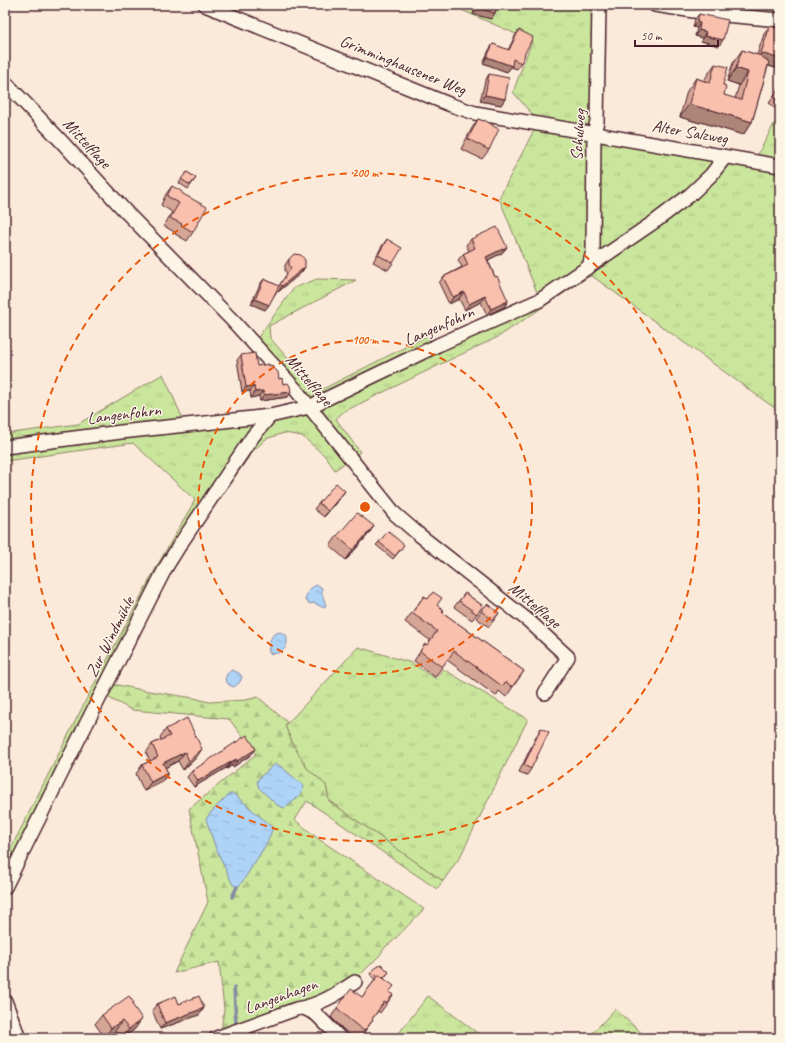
<svg xmlns="http://www.w3.org/2000/svg" width="785" height="1043" font-family="Caveat,sans-serif">
<defs>
<pattern id="grass-tufts" width="24" height="20" patternUnits="userSpaceOnUse"><rect width="24" height="20" fill="#cae59c"/><path d="M3 7l-1-3M5 7V3M7 7l1-3M15 17l-1-3M17 17v-4M19 17l1-3" fill="none" stroke="#afc487"/></pattern>
<pattern id="forest-firs" width="22" height="20" patternUnits="userSpaceOnUse"><rect width="22" height="20" fill="#cae59c"/><path d="M5 1l3.5 6h-7zM16 11l3.5 6h-7z" fill="#afc487"/></pattern>
<pattern id="water-ripples" width="26" height="14" patternUnits="userSpaceOnUse"><rect width="26" height="14" fill="#add3f7"/><path d="M2 4q2-2 4 0t4 0M15 11q2-2 4 0t4 0" fill="none" stroke="#96b5d4"/></pattern>
</defs>
<rect width="100%" height="100%" fill="#fbeada"/>
<filter id="ink" filterUnits="userSpaceOnUse"><feTurbulence type="fractalNoise" baseFrequency=".025" numOctaves="2"/><feDisplacementMap in="SourceGraphic" scale="8" xChannelSelector="R" yChannelSelector="G"/><feConvolveMatrix kernelMatrix="1 2 1 2 8 2 1 2 1" color-interpolation-filters="sRGB"/></filter>
<g filter="url(#ink)">
<!-- grass -->
<g fill="url(#grass-tufts)" stroke="#8a8264">
<path d="M450,5H604L603,132L757,156L780,113V412L592,276L588,277L498,337L443,363L343,412L336,419L360,452L335,470L324,455L302,436L284,433L266,439L254,450L194,533L156,600L73,766L65,759L5,875V860L88,696L157,566L195,500L133,443L5,461V434L78,424L163,374L183,419L293,406L308,401L256,340L294,288L317,279L356,280L269,326L270,338L317,392L427,336L432,342L538,295L499,198L534,130L537,120L513,92L532,41Z"/>
<path d="M358,647L412,663L436,679L443,669L528,719L460,857L443,881L329,801L326,785L307,768L294,746L285,726Z"/>
<path d="M428,996L484,1038H395Z"/>
<path d="M615,1009L644,1035L646,1038H588Z"/>
</g>
<!-- forest -->
<g fill="url(#forest-firs)" stroke="#8a8264">
<path d="M629,5H780V24L712,19Z"/>
<path d="M113,684L142,690L194,698L209,702L246,700L258,697L287,722L285,726L294,746L307,768L326,785L329,801L443,881L437,889L307,801L295,820L320,840L424,909L392,942L385,947L380,955L354,981L327,995L221,1032L224,1009L219,962L174,973L208,902L189,809L256,754L229,719L132,710L107,697Z"/>
</g>
<!-- water -->
<g fill="url(#water-ripples)" stroke="#858ba5">
<path d="M317,585L321,587L322,589V593L326,606L322,607L314,603L310,604L305,600C307,592 309,588 317,585Z"/>
<path d="M280,632C282,633 284,634 286,635C287,638 287,639 287,642C286,651 278,655 269,653C268,645 269,640 274,634Z"/>
<path d="M232,670L239,673L242,677L240,682L234,687L229,685L225,680L227,674Z"/>
<path d="M275,764L279,765L304,786C302,795 292,804 284,808L277,805L259,788L257,782L259,778Z"/>
<path d="M229,794H234L273,828L267,843L241,884L237,887L233,885L216,849L206,819L211,812Z"/>
</g>
<g fill="none" stroke-linecap="round" stroke-linejoin="round">
<!-- stream -->
<g stroke="#858ba5" stroke-width="3.5">
<path d="M232,897L237,887"/>
<path d="M234,988L236,1024"/>
</g>
<defs>
<g id="minor">
<path d="M205,5L451,105L475,113L780,166"/>
<path d="M655,5L713,14L780,20"/>
<path d="M5,82L62,142L127,213L233,321L296,390L395,514L417,533L530,622L568,657L545,693"/>
<path d="M589,267L593,251L594,134L597,121L599,5"/>
<path d="M5,447L121,432L270,416L309,407L438,345L540,300L657,220L690,195L711,175L725,157"/>
<path d="M5,887L69,758L166,567L181,543L253,436L270,416"/>
<path d="M5,1001L19,1038"/>
<path d="M304,1008L316,1014L340,1038"/>
<path d="M216,1038L296,1009C318,1006 337,994 355,982"/>
</g>
</defs>
<!-- minor casing -->
<use href="#minor" stroke="#4a1f2b" stroke-width="16"/>
<!-- minor -->
<use href="#minor" stroke="#fcf5e5" stroke-width="13"/>
</g>
<!-- wall -->
<g fill="#d5a595" stroke="#4a1f2b">
<path d="M475,5H497L495,13L491,19L473,14Z"/>
<path d="M699,14L719,46L701,41L702,38L695,36L697,28L693,27L695,19Z"/>
<path d="M770,26L780,29V69L768,66L752,122L743,135L701,122L700,123L680,117L687,91L696,78L705,81L706,77L715,64L723,85L724,95L735,99L739,85L727,81L733,63L742,50L757,55L764,34Z"/>
<path d="M519,30L524,55L521,63L517,69L511,67L507,72L483,63L489,50L493,44L508,50L515,36Z"/>
<path d="M489,74L505,99L501,105L480,101L485,81Z"/>
<path d="M780,87V103L776,109L769,103Z"/>
<path d="M478,119L493,126L489,150L482,159L461,149L472,128Z"/>
<path d="M187,172L196,178L188,189L179,183Z"/>
<path d="M172,186L193,232L187,241L175,234L176,233L164,226L172,212L161,205L166,194Z"/>
<path d="M387,239L393,263L388,270L373,262L382,246Z"/>
<path d="M471,239L507,247L502,253L488,260L495,277L508,301L504,307L487,315L481,302L465,310L459,299L449,304L439,283L443,277L462,267L458,260L463,254L469,251L466,245Z"/>
<path d="M289,259L305,267L301,273L278,292L277,291L265,310L251,304L260,284L264,279L279,286L287,274L285,271V265Z"/>
<path d="M241,355L257,366H269L283,384L288,397L260,401L259,396L251,398L250,391L242,392L237,360Z"/>
<path d="M340,498L324,517L314,509L319,503Z"/>
<path d="M374,526L367,536L346,560L330,546L337,536Z"/>
<path d="M379,542L402,548L393,559L376,545Z"/>
<path d="M465,593L483,606L472,620L454,607Z"/>
<path d="M424,596L437,605L442,612L524,671L506,697L499,691L496,696L447,660L435,677L414,661L425,644L427,645L431,641L405,622Z"/>
<path d="M487,604L499,613L489,627L476,618Z"/>
<path d="M541,728L531,769L527,775L519,772L537,735Z"/>
<path d="M166,729L196,758L183,770L178,761L165,768L168,773L162,782L144,791L136,774L142,765L150,761L146,753L152,744L161,740L160,737Z"/>
<path d="M251,755L233,767L231,766L227,769L226,768L194,787L187,777L192,771Z"/>
<path d="M372,971L389,972L384,978L389,992L393,995L380,1013L378,1011L372,1019L373,1020L360,1038H354L343,1029L331,1017L337,1008L362,997L375,980L370,974Z"/>
<path d="M157,1004H179L204,1008L199,1015L160,1029L152,1010Z"/>
<path d="M132,1005L135,1029L123,1038H121L115,1031L105,1038L95,1024L102,1015Z"/>
</g>
<!-- shaded-wall -->
<g fill="#ae8679" stroke="#4a1f2b">
<path d="M477,8L495,13L491,19L473,14Z"/>
<path d="M697,22L700,23L697,28L693,27Z"/>
<path d="M699,30L706,32L702,38L695,36Z"/>
<path d="M705,36L723,40L719,46L701,41Z"/>
<path d="M761,53L780,59V69L755,62Z"/>
<path d="M487,57L512,66L507,72L483,63Z"/>
<path d="M736,68L748,72L739,85L727,81Z"/>
<path d="M485,95L505,99L501,105L480,101Z"/>
<path d="M689,104L709,109L752,122L743,135L701,122L700,123L680,117Z"/>
<path d="M507,247L502,253L482,263L486,257Z"/>
<path d="M305,267L301,273L278,292L282,286Z"/>
<path d="M464,292L459,299L449,304L453,297Z"/>
<path d="M485,296L481,302L465,310L469,304Z"/>
<path d="M255,299L269,305L265,310L251,304Z"/>
<path d="M508,301L504,307L487,315L491,309Z"/>
<path d="M254,386L250,391L242,392L246,387Z"/>
<path d="M263,391L259,396L251,398L255,392Z"/>
<path d="M291,392L288,397L260,401L264,395Z"/>
<path d="M345,491L340,498L324,517L328,511Z"/>
<path d="M374,526L367,536L346,560L353,550Z"/>
<path d="M202,749L196,758L183,770L189,761Z"/>
<path d="M256,749L251,755L233,767L237,761Z"/>
<path d="M185,752L178,761L157,772L163,763Z"/>
<path d="M236,759L231,766L227,769L231,762Z"/>
<path d="M231,762L226,768L194,787L198,781Z"/>
<path d="M168,773L162,782L144,791L151,782Z"/>
<path d="M204,1008L199,1015L160,1029L165,1023Z"/>
<path d="M142,1019L135,1029L122,1038L129,1029Z"/>
<path d="M122,1021L115,1031L105,1038L111,1028Z"/>
</g>
<!-- building -->
<g fill="#f8c0ad" stroke="#4a1f2b">
<path d="M478,5H497L495,13L477,8Z"/>
<path d="M699,14L728,20L723,40L705,36L706,32L699,30L700,23L697,22Z"/>
<path d="M770,26L780,29V59L761,53Z"/>
<path d="M519,30L533,37L524,55H525L521,63L513,59L512,66L487,57L493,44L509,50Z"/>
<path d="M742,50L761,56L769,62L752,122L709,109V110L689,104L696,78L710,83L715,64L728,67L723,85L726,86L724,95L741,100L748,72L736,68Z"/>
<path d="M489,74L509,78L505,99L485,95Z"/>
<path d="M780,87V102L773,97Z"/>
<path d="M478,119L484,121V120L493,125V126L499,129L489,150L468,139Z"/>
<path d="M187,172L196,178L190,185L181,179Z"/>
<path d="M172,186L181,191L183,194L207,207L193,232L181,225L182,224L170,218L179,203L167,196Z"/>
<path d="M497,227L507,247L486,257L495,277L497,276L508,301L491,309L485,296L469,304L464,292L453,297L443,277L468,265L463,254L475,248L471,239Z"/>
<path d="M387,239L402,248L393,263L378,255Z"/>
<path d="M294,254L301,255L305,260V267L282,286L280,284L291,268L289,265V259Z"/>
<path d="M264,279L279,286L269,305L255,299Z"/>
<path d="M255,353L257,366L269,364V366L271,365L278,372L279,379L282,378L283,384L288,383L290,386L291,392L264,395L263,391L255,392L254,386L246,387L241,355Z"/>
<path d="M336,483L345,491L328,511L319,503Z"/>
<path d="M357,513L374,526L353,550L337,536Z"/>
<path d="M388,531L404,545L395,556L379,542Z"/>
<path d="M433,592L442,598L437,605L444,610L442,612L524,671L512,687L506,682L502,686L454,651L442,667L420,651L425,644L427,645L437,631L412,613L424,596L428,599Z"/>
<path d="M465,593L483,606L477,614L459,601Z"/>
<path d="M487,604L499,613L493,620L481,611Z"/>
<path d="M187,718L202,749L189,761L185,752L163,763L168,773L151,782L142,765L158,757L152,744L170,736L166,729Z"/>
<path d="M541,728L549,732L531,769L524,765Z"/>
<path d="M247,735L256,749L237,761L236,759L231,762L198,781L192,771Z"/>
<path d="M381,964L389,972L383,978L379,975L377,976L372,971Z"/>
<path d="M379,975L394,986L389,992L393,995L386,1003L384,1002L372,1019L373,1020L364,1031L350,1020L337,1008L351,989L362,997Z"/>
<path d="M129,996L134,1003L132,1004L142,1019L129,1029L122,1021L111,1028L102,1015Z"/>
<path d="M176,996L179,1004L199,996L204,1008L165,1023L157,1004Z"/>
</g>
</g>
<!-- distance rings -->
<g fill="none" stroke="#e8590c" stroke-width="2" stroke-dasharray="7 5">
<circle cx="365" cy="507" r="167"/>
<circle cx="365" cy="507" r="334"/>
</g>
<g text-anchor="middle" dominant-baseline="central" stroke-width="3" stroke-linejoin="round" paint-order="stroke">
<!-- street labels -->
<g font-size="17" fill="#4a1f2b" stroke="#fcf5e5">
<text transform="translate(403 65) rotate(22)">Grimminghausener Weg</text>
<text transform="translate(690 132) rotate(10)">Alter Salzweg</text>
<text transform="translate(578 135) rotate(-86)">Schulweg</text>
<text transform="translate(87 143) rotate(47)">Mittelflage</text>
<text transform="translate(439 326) rotate(-24)">Langenfohrn</text>
<text transform="translate(309 380) rotate(49)">Mittelflage</text>
<text transform="translate(124 414) rotate(-7)">Langenfohrn</text>
<text transform="translate(535 605) rotate(40)">Mittelflage</text>
<text transform="translate(110 637) rotate(-63)">Zur Windmühle</text>
<text transform="translate(281 996) rotate(-20)">Langenhagen</text>
</g>
</g>
<circle cx="365" cy="507" r="6" fill="#e8590c" stroke="#fcf5e5" stroke-width="2"/>
<g font-size="12" text-anchor="middle" font-weight="bold" fill="#e8590c" stroke="#fcf5e5" stroke-width="3" stroke-linejoin="round" paint-order="stroke">
<text x="365" y="177">200 m</text>
<text x="365" y="344">100 m</text>
</g>
<!-- margin -->
<rect width="785" height="1043" fill="none" stroke="#fcf5e5" stroke-width="20"/>
<rect x="10" y="10" width="765" height="1023" fill="none" stroke="#4a1f2b" stroke-width="1.5" filter="url(#ink)"/>
<!-- scale -->
<path d="M635 40v6h83v-6" fill="none" stroke="#4a1f2b" stroke-width="2"/>
<text x="641" y="40" font-size="12" fill="#4a1f2b" stroke="#fcf5e5" stroke-width="3" paint-order="stroke">50 m</text>
</svg>
